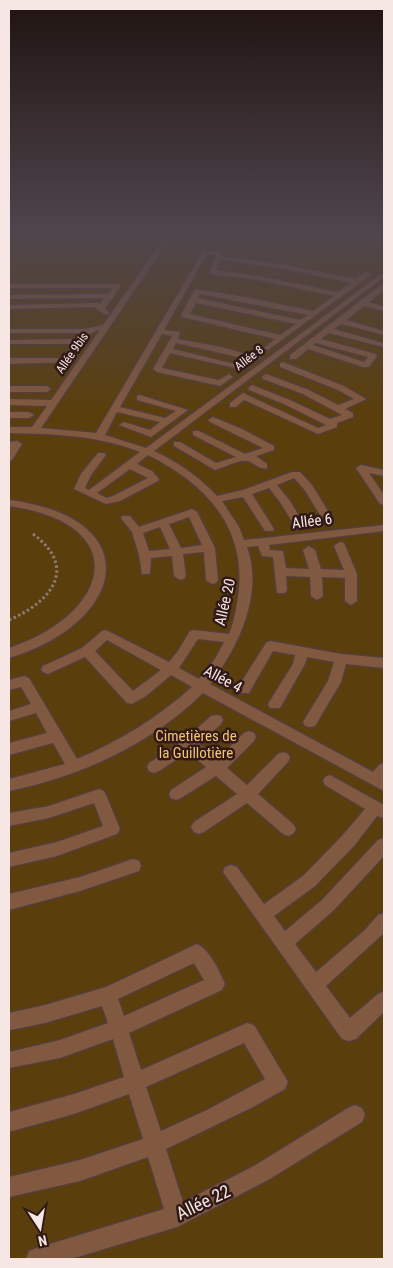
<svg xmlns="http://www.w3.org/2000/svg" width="393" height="1268" font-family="'Roboto Condensed',sans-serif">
<rect width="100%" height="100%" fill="#3b231f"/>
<!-- green -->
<rect fill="#5a3f0d" x="9" y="231" width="375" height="1028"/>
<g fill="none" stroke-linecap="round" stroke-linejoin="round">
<defs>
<g id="minor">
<path d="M163,240L168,241L41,428L96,433L203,251L222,253V256L285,265L356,279L365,272L372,274L268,350L264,348L275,339L182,317L181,315L195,289L246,297L313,311L334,296L258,280L209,274L216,255L207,254L164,330L180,332L178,339L221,347L260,358L256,361L176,343L173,349L247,367L243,370L170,353L162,368L219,380L229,374L233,377L220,386L157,372L153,369L172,336L162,334L120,407L165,418L176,411L137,400V396L140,395L188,410L151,437L119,425L124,422L150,430L160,422L117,412L105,435L146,448L384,272V277L154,451C178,462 199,477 217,496L243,490L292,472H300L312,485L334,521L333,523H325L304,489L294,478L277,485L290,501L305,526L304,528H296L280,502L269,488L252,494L274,529L273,531H265L243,497L222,501L239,527L244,540L384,525V531L269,545L270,550L283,551L286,568L309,569L303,550L309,546L315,550L321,569L344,570L334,546L340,542L344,543L357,574V601L351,605L345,601V578L322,577L323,596L317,600L311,596L310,577L286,576L287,590L285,593H277L273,557L262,556L258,546L247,547C264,594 238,648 210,684L373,772L379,765L384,763V791L203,693C150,745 81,776 9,791V779L65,764L53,743L9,755V743L47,733L36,713L9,721V711L31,704L21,687L9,690V680L24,676L29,678L77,759C120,741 157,718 192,687L171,675L146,696L132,704L127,703L85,657L48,674L43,672L41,669L43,666L82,648L102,631L106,630L169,662L178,651L190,631L194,630L229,634C234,623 236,609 238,597C248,528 206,484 148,455L137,464L152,471L159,479L158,481L120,501L106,504L74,489L81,474L98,453H104L106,455L91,475L85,488L89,490L140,452C97,435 54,434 9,433V427H32L47,406L9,405V399L51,400L100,330C83,333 78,349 69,362L9,364V358H63L72,344H9V340L75,339L80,333H9V329H86L103,325ZM220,260L285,269L351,283L338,292L258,276L216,270ZM200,294L308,315L300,320L198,298ZM196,303L296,324L280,335L190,314ZM130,469L148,478L113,496L107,498L97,493ZM198,639L224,642L215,659L199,679L179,668ZM107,640L161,670L133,691L95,651Z"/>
<path d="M9,284H117L121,286L105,308L110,313L106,315L94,307L9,309V305L96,303L100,304L104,298L9,299V295L108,294L112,288H9Z"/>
<path d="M381,285H384V290L369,302L384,307V311L364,306L346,320L384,331V335L341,324L334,329L383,343V347L329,333L321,339L376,354L377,356L369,367H363L308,349L296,359H290V355ZM316,343L368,357L364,362L313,345Z"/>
<path d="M283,362L344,386L366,399L345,409L353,413V417L337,423V427L318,434L244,400L236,407H230V403L243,393L318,428L326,425L284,404L249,390L248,388L252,385L290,400L330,419L342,415L303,394L263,379L262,377L266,374L309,390L338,405L354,399L338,390L280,367V363Z"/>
<path d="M9,386H47L51,389L47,392H9Z"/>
<path d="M9,412H29L34,415L29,418H9Z"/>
<path d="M213,417L242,429L274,446V450L256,456L267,464V468C258,470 255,463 248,461C238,459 224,468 215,470L174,446V442H180L216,463L236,457L193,435V431H199L245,454L263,448L210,422L208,420Z"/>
<path d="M17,441L22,444L12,460L9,461V442Z"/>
<path d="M361,465L384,470V476L369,473L384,495V505L380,504L356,468Z"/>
<path d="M9,500C150,518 126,623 9,658V648C111,614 135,524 9,506Z"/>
<path d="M192,509L197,512L215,548L218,580L216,583L212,584L206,580L204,552L183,554L186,576L184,579L180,580L174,576L172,556L151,558L150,574H142L139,555L132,532L121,518L122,516H130L139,527ZM189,517L202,545L181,548L169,524ZM160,527L170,549L149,551L143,533Z"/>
<path d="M270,641L341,654L384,658V668L346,664L341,682L315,726L310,727L305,726L303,722L328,681L334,662L307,657L305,664L280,708H270L268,704L293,664L295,655L273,651L249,693H239L237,689L266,643Z"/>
<path d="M216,715L221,716L223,720L221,724L199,744L217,759L244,733L249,731L254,733L256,737L254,741L227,768L247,785L278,754L283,752L288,754L290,758L288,762L258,794L293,824L296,829L293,834L288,836L283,834L247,803L204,832L199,834L194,832L191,827L194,822L237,794L216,776L181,798L176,800L171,798L169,794L171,790L206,767L188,752L159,771L154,773L149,771L147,767L149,763L184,740L211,716Z"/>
<path d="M330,775L384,805V818L377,816L354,846L315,886L274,916L285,931L322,900L378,840L384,838V856L334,910L295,944L316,972L365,930L378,915L384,913V933L326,986L350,1018L378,994L384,991V1012L356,1039L349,1041L342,1039L223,872L225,867L231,865L237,867L264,904L303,876L342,836L365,809L325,785L323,781L325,777Z"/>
<path d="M99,789L104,791L106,795L120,829L117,834L57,856L9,867V853L57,842L103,826L94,803L49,818L9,826V813L49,806Z"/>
<path d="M133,859L139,861L141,866L139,871L80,891L9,910V894L80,877Z"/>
<path d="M197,944C209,949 220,972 225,984L222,990L129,1033L141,1070L247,1023L254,1025L288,1082L285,1089L253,1107L166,1149L183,1202L254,1166L348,1108L355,1105L362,1108L365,1115L362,1122L268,1180L177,1227L71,1259H26L29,1251L37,1248L164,1209L148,1157L80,1181L9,1197V1177L80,1160L143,1139L129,1094L74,1114L12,1131L9,1130V1112L74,1094L124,1077L113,1039L60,1058L9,1068V1052L60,1040L108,1023L102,1006L45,1023L11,1030L9,1029V1013L45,1005L106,987ZM194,963L204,980L124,1016L118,999ZM244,1043L265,1079L207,1110L161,1131L146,1087Z"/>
</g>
</defs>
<!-- minor casing -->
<use href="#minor" stroke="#553e3b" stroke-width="3"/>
<!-- path -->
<path stroke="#8e7a76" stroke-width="3" stroke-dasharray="2.5 2.5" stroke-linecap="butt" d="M9,620C51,602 79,568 33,534"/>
<!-- minor -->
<use href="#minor" fill="#805940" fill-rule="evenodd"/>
</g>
<!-- sky -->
<linearGradient id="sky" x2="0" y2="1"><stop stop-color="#201311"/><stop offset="0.57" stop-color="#4f454d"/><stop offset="1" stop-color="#4f454d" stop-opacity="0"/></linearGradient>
<rect width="393" height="408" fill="url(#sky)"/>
<g text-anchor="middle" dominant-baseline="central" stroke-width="5" stroke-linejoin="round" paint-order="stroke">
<!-- far-street labels -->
<g font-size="12" fill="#f7e7e4" stroke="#301916">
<text transform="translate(72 353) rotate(-55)">Allée 9bis</text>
<text transform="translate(249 358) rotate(-37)">Allée 8</text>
</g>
<!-- street labels -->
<g font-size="15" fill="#f7e7e4" stroke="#301916">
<text transform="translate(312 521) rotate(-7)">Allée 6</text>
<text transform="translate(225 602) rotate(-77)">Allée 20</text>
<text transform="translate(223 679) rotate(28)">Allée 4</text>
</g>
<!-- park labels -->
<g font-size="15" fill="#f6c476" stroke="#301916">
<text x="196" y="736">Cimetières de<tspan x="196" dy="17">la Guillotière</tspan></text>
</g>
<!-- near-street labels -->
<g font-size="18" fill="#f7e7e4" stroke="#301916">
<text transform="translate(203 1202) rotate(-26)">Allée 22</text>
</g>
</g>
<!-- border -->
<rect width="393" height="1268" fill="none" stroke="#f7e7e4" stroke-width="20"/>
<!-- north arrow -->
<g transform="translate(40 1228) rotate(168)" stroke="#301916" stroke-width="4" paint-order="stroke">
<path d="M0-4L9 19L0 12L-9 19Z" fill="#f7e7e4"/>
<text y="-8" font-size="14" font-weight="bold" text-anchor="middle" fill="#f7e7e4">N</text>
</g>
</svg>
